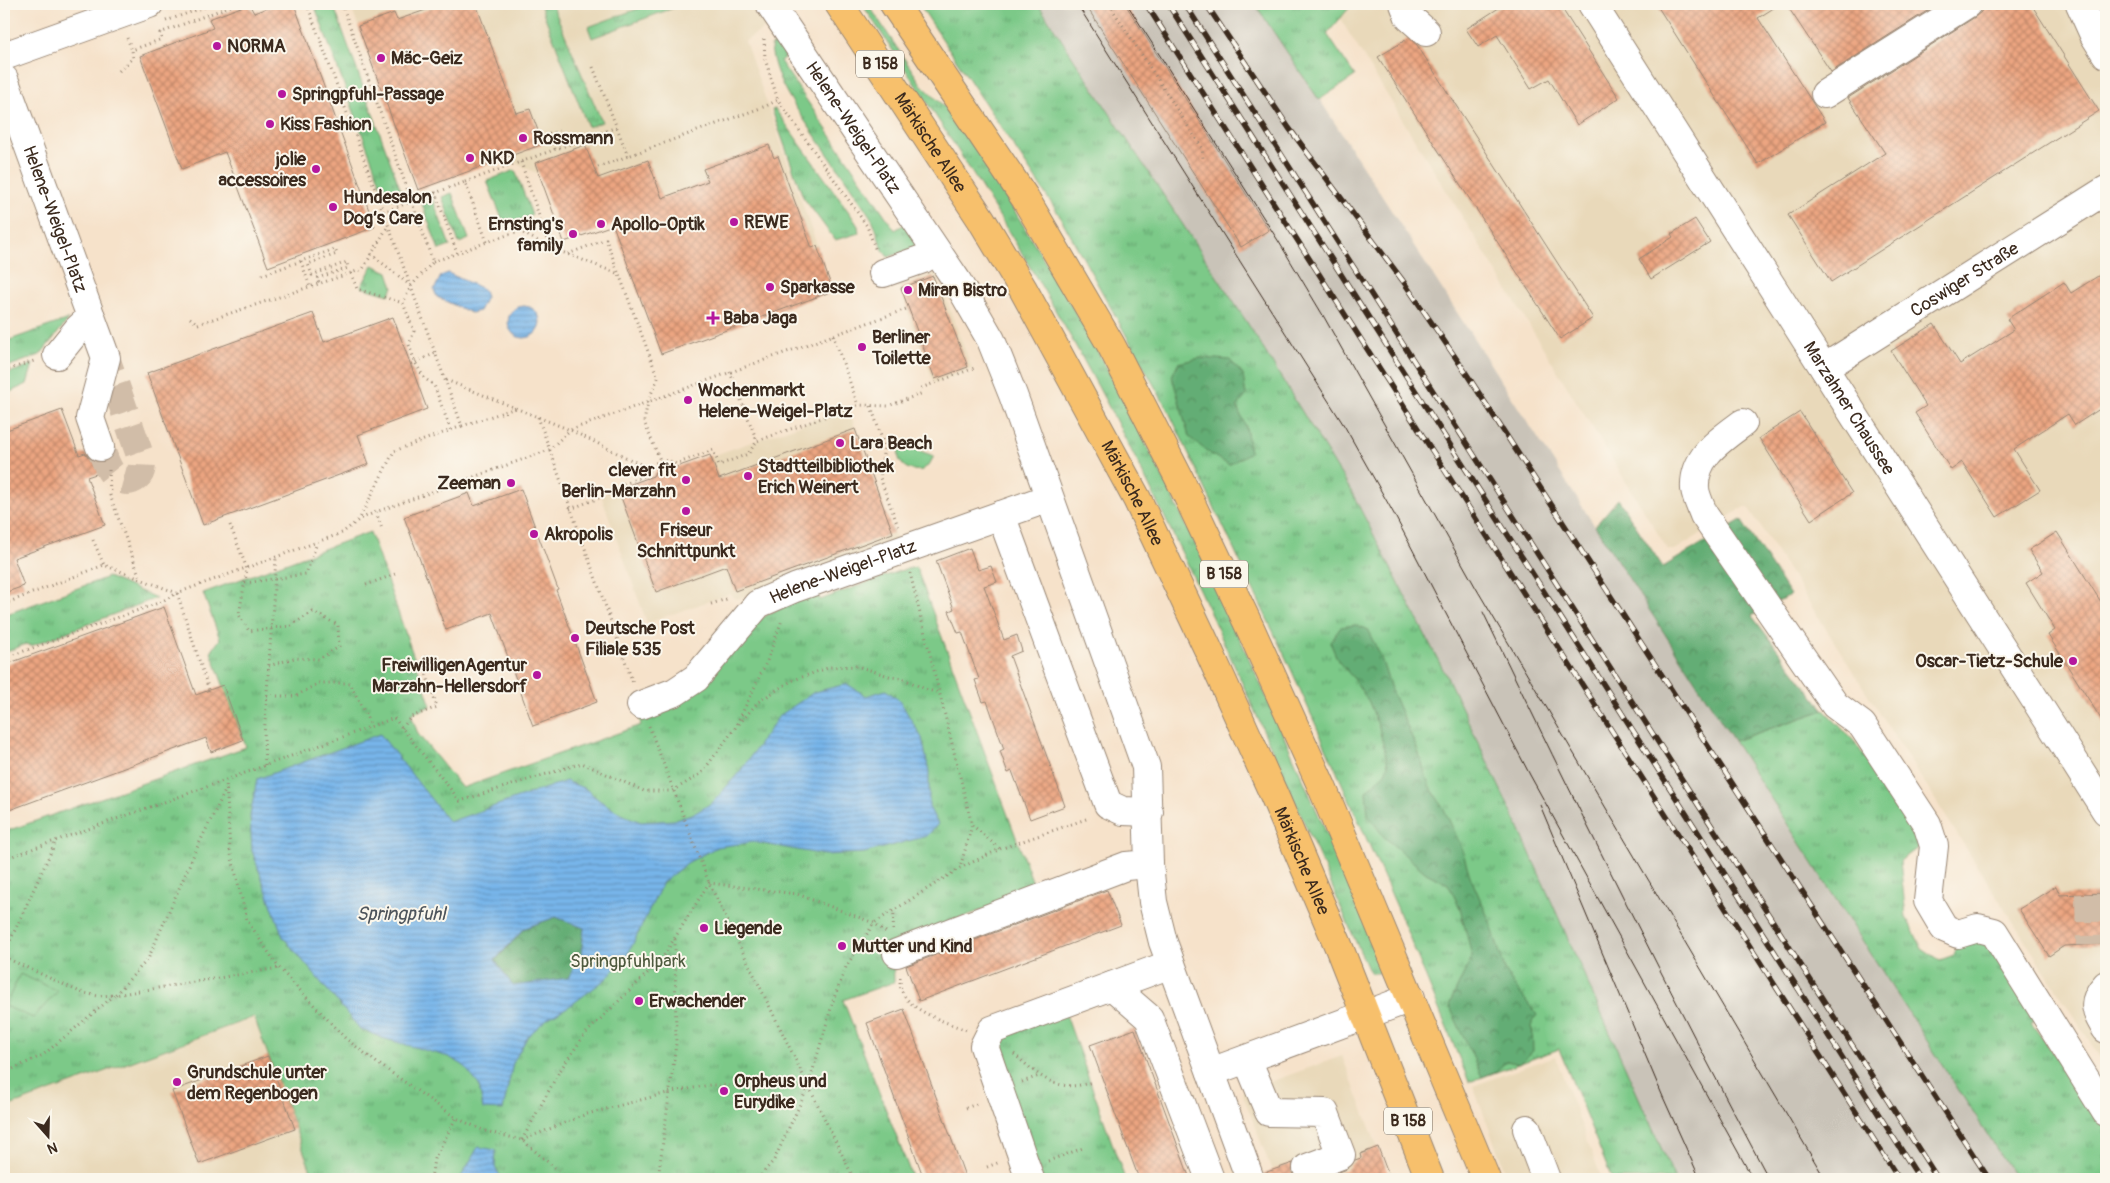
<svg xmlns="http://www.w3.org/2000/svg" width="2110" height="1183" font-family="Pangolin,sans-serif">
<defs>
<pattern id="grass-tufts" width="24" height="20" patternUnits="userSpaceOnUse" patternTransform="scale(1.25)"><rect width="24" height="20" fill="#7bc988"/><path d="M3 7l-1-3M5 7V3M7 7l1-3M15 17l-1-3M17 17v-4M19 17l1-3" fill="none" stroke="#66a36f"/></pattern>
<pattern id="forest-crowns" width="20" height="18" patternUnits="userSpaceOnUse" patternTransform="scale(1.25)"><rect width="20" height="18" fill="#64ad74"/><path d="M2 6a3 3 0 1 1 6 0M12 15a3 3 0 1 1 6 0" fill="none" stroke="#548d5f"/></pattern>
<pattern id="water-rules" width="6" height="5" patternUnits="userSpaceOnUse" patternTransform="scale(1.25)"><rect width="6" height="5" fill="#77b5ea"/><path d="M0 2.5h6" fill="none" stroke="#6393bd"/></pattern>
<pattern id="building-cross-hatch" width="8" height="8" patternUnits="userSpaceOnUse" patternTransform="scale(1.25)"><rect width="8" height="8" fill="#eca581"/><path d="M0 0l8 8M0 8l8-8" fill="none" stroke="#c08769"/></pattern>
</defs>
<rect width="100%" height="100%" fill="#fbf7ec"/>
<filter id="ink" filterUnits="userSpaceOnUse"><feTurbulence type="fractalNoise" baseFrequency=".02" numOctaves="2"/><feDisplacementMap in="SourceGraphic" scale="10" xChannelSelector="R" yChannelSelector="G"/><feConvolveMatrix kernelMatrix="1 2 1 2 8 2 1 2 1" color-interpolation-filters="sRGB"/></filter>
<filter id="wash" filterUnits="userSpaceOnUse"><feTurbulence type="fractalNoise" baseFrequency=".0096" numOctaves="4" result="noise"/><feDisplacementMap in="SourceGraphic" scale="20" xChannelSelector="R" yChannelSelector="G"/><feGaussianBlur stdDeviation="1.12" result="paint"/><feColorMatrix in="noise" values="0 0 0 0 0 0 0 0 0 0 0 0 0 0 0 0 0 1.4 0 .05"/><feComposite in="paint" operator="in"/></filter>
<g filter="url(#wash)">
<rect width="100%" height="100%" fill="#f6e2ca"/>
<!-- built -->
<g fill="#e9d9ba">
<path d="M350,4H751L767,27L745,41L833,291L661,354L613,225L564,242L539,174L504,158L418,190Z"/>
<path d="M1331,4H2106V1067L1748,507H1744L1675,550H1668Z"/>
<path d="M936,272L972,369L934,383L898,286Z"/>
<path d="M848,408L896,540L737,599L729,594L647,623L601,495Z"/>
<path d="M255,1017L314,1179H4V1108Z"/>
<path d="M1342,1056L1390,1179H1275L1242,1092Z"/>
<path d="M1555,1056L1602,1179H1508L1473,1086Z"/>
</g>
<!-- industrial -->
<path fill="#c9c3b8" d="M1038,4H1258L2016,1179H1675L1516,822L1449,681L1351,491L1248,324Z"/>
<!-- grass -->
<g fill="url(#grass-tufts)" stroke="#5b7a53">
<path d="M314,4H333L401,191L400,196L395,199L388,198L384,193Z"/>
<path d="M540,4H552L602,122L588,127Z"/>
<path d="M651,4H684L592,38L588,27Z"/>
<path d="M862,4H868L921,84L953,115L972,142C1015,212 1059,282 1099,354C1204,549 1293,753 1379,956L1382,970L1377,973H1371L1368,969C1348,926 1331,882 1311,838C1248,695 1184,550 1111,411C1037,270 950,136 862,4Z"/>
<path d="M919,4H1038L1248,324L1351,491L1449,681L1516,822L1675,1179H1612L1559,1049L1469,1082L1397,907L1290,667L1169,412L1058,213Z"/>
<path d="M1255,4H1347L1350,7L1327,34L1355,76L1319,100Z"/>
<path d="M783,39L792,52L780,61L895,230L908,222L923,246L888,257C877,245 879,229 870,216C853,189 834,163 816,137C797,109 774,81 771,46Z"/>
<path d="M775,109L851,215L858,226L859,233L835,240L803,197L772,110Z"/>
<path d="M515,170L532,215L505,226L487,181Z"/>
<path d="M452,193L469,239L459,243L442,197Z"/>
<path d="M433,200L450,246L439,250L422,204Z"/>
<path d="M373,265L388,272L393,287L389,295L361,287Z"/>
<path d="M69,319L40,355L4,368V342Z"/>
<path d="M33,364L27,384L6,394L7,400L4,403V375Z"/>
<path d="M370,532L431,706L411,714L418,734L462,788L641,725L638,714L768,614L817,592L820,600L899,571L916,567L1036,891L893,942L894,982L843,1000L913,1179H314L254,1017L4,1108V832L246,747L211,652L220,639L203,593Z"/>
<path d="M108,577L156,598L31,646L26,644L4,653V615Z"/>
<path d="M1824,710L1854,741L1923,844L1900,861L1906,917L1922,948L1940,960L1954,955L1959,941H1978L1996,950L2039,1017L2031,1023L2106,1124V1179H2016L1734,741Z"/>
<path d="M1065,1012L1125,1179H1042L998,1058L999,1047L1006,1035Z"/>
</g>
<!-- forest -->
<g fill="url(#forest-crowns)" stroke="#506c49">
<path d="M1200,358L1230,360L1243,375L1246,396L1237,407L1246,427L1250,452L1229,465L1212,455L1189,437L1172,376L1178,363Z"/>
<path d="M1618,499L1663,567L1741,520L1790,595L1752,616L1824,710L1734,741L1595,526Z"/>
<path d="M1355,625L1367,629L1380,655L1392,692L1418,751L1429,785L1444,809L1461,846L1470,876L1491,924L1505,970L1513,984L1537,1015L1532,1022L1533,1051L1519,1064L1507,1061L1495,1072L1482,1077L1449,1005L1472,956L1460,908L1448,884L1426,873L1384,837L1368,815L1366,791L1385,773L1388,765L1379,728L1369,702L1354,679L1338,661L1330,642L1341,627Z"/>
<path d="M556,917L584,928L581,956L568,978L513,987L495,961L525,928Z"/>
</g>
<!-- pitch -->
<g fill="#7bc988" stroke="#5b7a53">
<path d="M901,444L934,456L929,465L922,470C905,473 893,460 901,444Z"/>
<path d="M20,974L58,991L33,1018L5,1006Z"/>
</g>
<!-- water -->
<g fill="url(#water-rules)" stroke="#597084" fill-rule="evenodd">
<path d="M448,273L483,289L486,297L479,311L471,313L437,297L434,290L441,276Z"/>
<circle cx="524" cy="322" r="16"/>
<path d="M847,684L866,696L886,690L900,701L922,738L929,771V807L938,824L927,836L864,853L825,855L753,842L717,847L687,863L663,882L628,954L606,979L571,1005L547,1019L528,1036L513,1063L503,1110L483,1109L479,1085L463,1065L449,1057L382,1038L360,1029L283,937L252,851L250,816L257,779L380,734L449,822L566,781L586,789L599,800L621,814L641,822L674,820L697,812L713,802L741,770L779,716L814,692ZM556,917L584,928L581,956L568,978L513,986L495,960L525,928Z"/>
<path d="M478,1147L496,1150L495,1167L502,1179H460Z"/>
</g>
<g id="blocks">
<!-- building -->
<g fill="url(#building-cross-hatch)">
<path d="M249,4L254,13L277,4H294L375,227L268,267L225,152L182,169L140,56L213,28L209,19Z"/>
<path d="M443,4H476L516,113L530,109L543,144L418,190L358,26L394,13L397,20Z"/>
<path d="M1085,4H1125L1269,230L1241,247Z"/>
<path d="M1505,4H1559L1619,98L1577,125L1549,79L1531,89L1497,35L1478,47L1466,29Z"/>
<path d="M1656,4H1780L1758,18L1825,122L1758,164Z"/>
<path d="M1786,4H1938L1831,72Z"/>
<path d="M1983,4H2031L2099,111L1831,282L1788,215L1885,153L1848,98L1975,17L1981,12Z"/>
<path d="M1409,38L1417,45L1593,318L1560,339L1378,57Z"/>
<path d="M585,145L598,178L648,160L662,198L708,181L703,169L769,145L774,158L778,156L812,248L817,246L833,291L661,354L613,225L564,242L535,163Z"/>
<path d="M1695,219L1710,242L1651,279L1639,259L1673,237L1671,234Z"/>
<path d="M2106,271V405L2075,425L2068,414L2014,449L2040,490L1997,517L1962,462L1951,470L1915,413L1926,406L1891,351L1934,324L1960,364L2014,330L2007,319L2064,282L2071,293Z"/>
<path d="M933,276L968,367L935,379L901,288Z"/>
<path d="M313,313L324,342L393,317L427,409L358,435L369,464L203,525L147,373Z"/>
<path d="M62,410L79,455L85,453L90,459L98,462H106L113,455L117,467L87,477L105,525L14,558L24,586L4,593V431Z"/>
<path d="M1800,412L1852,493L1811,520L1759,438Z"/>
<path d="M855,429L893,533L735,591L726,566L656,592L618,489L653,476L660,463L674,468L710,455L719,479Z"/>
<path d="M521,489L558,589L556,590L597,702L533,726L492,613L446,630L404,517L469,493L474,506Z"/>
<path d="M2057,532L2106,610V727L2048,635L2055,630L2026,583L2043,572L2029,550Z"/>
<path d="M970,548L978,570L991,566L997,582L984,586L1004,640L1017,635L1022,651L1010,656L1065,806L1030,819L1012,771L1008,773L1000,751L1004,749L987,701L983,702L975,680L979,679L962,632L958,633L949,611L954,609L936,561Z"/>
<path d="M164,607L196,695L223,685L243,740L211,752L206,738L4,812V665Z"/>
<path d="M2056,886L2060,895L2106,893V944L2064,946L2049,956L2019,909Z"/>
<path d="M1107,890L1121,925L919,1001L906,966Z"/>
<path d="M904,1009L966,1179H924L867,1023Z"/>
<path d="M1135,1029L1190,1179H1139L1090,1045Z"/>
<path d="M268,1056L295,1129L199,1164L172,1091Z"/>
<path d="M1378,1147L1390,1179H1321L1347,1169L1355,1160L1361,1158L1360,1154Z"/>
<path d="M1293,1163L1292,1173L1296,1179H1265L1264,1173Z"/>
</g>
</g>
</g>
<g filter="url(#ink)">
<use href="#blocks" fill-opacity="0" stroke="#988674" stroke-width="1"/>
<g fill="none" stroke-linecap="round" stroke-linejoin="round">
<!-- minor-tunnel -->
<g stroke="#d1bda8" stroke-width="28" stroke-dasharray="28 14" stroke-linecap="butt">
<path d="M100,447C104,456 107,470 115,476C130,488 146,476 141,458L106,358"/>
<path d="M2089,894L2090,945"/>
</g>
<defs>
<g id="minor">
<path id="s1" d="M770,4L957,281L991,340L1013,395L1146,767L1149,864L1153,902L1163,942L1250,1179"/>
<path d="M1404,4L1409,17L1426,32"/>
<path id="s2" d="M1592,4L2106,811"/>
<path d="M2080,4L2094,35L2106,54"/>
<path d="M4,56L149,4"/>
<path id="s3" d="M4,79L106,358L90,418L100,447"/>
<path d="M1825,94L1967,4"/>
<path d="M883,273L923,259L935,250"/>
<path d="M57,355L78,329L91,317"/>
<path id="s4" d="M1824,368L2106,190"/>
<path d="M1743,423C1720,440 1693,457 1695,489C1696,497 1701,507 1704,515L1835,705L1862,725L1927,824L1934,846L1928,901L1944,928L1958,934L1978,928L1994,932L2106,1112"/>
<path d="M1001,515L1108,804L1123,811L1149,812"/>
<path id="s5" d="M641,705L675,692L696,678L758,604L795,588L1049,498"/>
<path d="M897,953L1126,866L1149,864"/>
<path d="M2106,985C2090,1002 2096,1012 2106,1029"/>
<path d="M1112,986L1149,1018L1210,1179"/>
<path d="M1247,1059L1269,1112L1325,1113L1341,1155L1307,1168"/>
<path d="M1211,1072L1411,998"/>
<path d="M1527,1129L1546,1179"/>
<path d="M1030,1179L984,1046L992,1030L1171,964"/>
</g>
<g id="major">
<path id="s6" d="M839,4L981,219L1023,289L1137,499L1208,649L1274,795L1338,945L1430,1179"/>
<path d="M894,4L1025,198L1111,345L1179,478L1251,630L1322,787L1486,1179"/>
</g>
</defs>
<!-- minor casing -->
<use href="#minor" stroke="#988674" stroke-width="30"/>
<!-- major casing -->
<use href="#major" stroke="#988674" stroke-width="30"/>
<!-- path -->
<g stroke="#988674" stroke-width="3" stroke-dasharray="1 4" stroke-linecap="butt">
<path d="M266,4L267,8"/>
<path d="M307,4L462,426L394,451L360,518"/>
<path d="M342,4L433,262L411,286L403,303L414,331L409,345L415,362L424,378L434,385L451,431"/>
<path d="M1109,4L1202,148L1203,158"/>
<path d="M166,21L213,4"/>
<path d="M127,38L132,50"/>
<path d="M764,39L765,59L778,100L867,226L876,251"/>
<path d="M593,67L628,156"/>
<path d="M119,71L133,58L132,50L162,39L160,33L236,4"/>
<path d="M555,149L550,134L559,131"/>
<path d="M521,162L549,246"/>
<path d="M598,167L766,106L778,100"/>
<path d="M465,182L617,127"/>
<path d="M435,192L457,253"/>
<path d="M383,212L465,182L487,242L519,231L549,247L619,274L658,378L648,401L644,422L660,460"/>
<path d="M371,254L411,286"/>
<path d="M568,254L606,239L619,275"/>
<path d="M301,261L310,287"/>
<path d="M433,262L487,242"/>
<path d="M351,273L357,289L403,303"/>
<path d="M262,275L335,249L337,254L308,264L312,275L347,262L348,268L317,278L319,284"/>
<path d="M190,318L198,324L363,269L388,226"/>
<path d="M833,335L858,405"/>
<path d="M411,364L436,353"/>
<path d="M4,371L34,361"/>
<path d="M730,372L757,441"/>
<path d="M446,380L570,430L650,469"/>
<path d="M921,388L977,367"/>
<path d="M871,406L884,445L880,478L898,526"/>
<path d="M538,417L633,683"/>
<path d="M462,426L516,408"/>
<path d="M109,470L110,495L140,578"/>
<path d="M570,509L607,495L615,487L647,475C652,462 663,456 676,464L713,450L719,465L748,454L757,441L858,405L888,406L923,393"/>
<path d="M376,512L382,529"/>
<path d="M230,525L247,569L239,615L249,631L290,626L313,612L338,625L339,647L319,659L294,658L269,666"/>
<path d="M93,540L104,565"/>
<path d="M910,573L972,825L960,868"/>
<path d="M245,583L306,574L317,543"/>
<path d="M366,585L398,573"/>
<path d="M4,604L104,565L177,593L342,533L360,519L376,512L549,450L570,430L909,308"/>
<path d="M711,604L730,598"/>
<path d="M4,655H13L161,602L177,593L209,690"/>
<path d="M267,696H296L319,683H350L371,726"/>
<path d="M739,724L758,702L791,681L830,667L857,666L892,677L902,678L925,689L939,693"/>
<path d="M649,726L709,883L854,1179"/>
<path d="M402,728L411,717L437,707L423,664L428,654"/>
<path d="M265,765L264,737L276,558"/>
<path d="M226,780L230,850L247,920L279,968L345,1038L376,1062L456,1118L485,1131L522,1140L568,1179"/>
<path d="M972,825L1000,849"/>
<path d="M4,859L226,780L394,718L460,801L582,763L644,791H672L701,774L735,728L767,661L782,620"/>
<path d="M893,930L894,911"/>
<path d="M4,954L56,841"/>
<path d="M4,957L80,992L98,996L115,995L148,959L195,852L227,787"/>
<path d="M900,977C900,981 900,985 901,989C908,1011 946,1022 966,1030"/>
<path d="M1014,1054C1039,1076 1057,1094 1092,1082"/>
<path d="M4,1073L43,1055L115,995L279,968"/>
<path d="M1022,1082L1039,1076"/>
<path d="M966,1108L979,1103"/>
<path d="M522,1140L559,1072L585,1034L661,960L709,883L797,894L874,923L886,932"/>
<path d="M522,1140L587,1114L671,1092L710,1085L808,1087"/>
<path d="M1048,1161L1083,1148"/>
<path d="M987,1167L1000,1162"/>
<path d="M431,1179L434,1159L456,1118"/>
<path d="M658,1179L676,1044L675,939"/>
<path d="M758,1179L774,1160L808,1087L834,998L846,967L874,923L960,868L1000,849L1089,818"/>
</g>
<!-- minor -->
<use href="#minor" stroke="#fff" stroke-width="28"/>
<!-- major -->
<use href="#major" stroke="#f7c06c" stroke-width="28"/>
<!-- tram -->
<g stroke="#3b2a1e" stroke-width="1">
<path d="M1077,4L1345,427L1394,514L1530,775L1753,1179"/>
<path d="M1127,4L1279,242L1324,317L1476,588L1825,1179"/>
<path d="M1483,612C1575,803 1669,992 1769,1179"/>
<path d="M1540,805L1663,1097L1700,1179"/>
</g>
<defs>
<g id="rail">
<path d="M1146,4L1899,1179"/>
<path d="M1168,4L1920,1179"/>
<path d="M1185,4L1938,1179"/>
<path d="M1206,4L1289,128L1403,281L1462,367L1989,1179"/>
</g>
</defs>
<!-- rail casing -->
<use href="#rail" stroke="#3b2a1e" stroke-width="5.5"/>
<!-- rail -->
<use href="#rail" stroke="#fbf7ec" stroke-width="4" stroke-dasharray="11" stroke-linecap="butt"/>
</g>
</g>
<!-- markers -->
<g fill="#b5179e" stroke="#fbf7ec" stroke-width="2">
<circle cx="217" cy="46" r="5"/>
<circle cx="381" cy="58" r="5"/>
<circle cx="282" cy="94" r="5"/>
<circle cx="270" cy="124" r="5"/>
<circle cx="523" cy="138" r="5"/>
<circle cx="470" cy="158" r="5"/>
<circle cx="316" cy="169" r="5"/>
<circle cx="333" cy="207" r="5"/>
<circle cx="734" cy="222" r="5"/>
<circle cx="601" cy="224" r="5"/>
<circle cx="573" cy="234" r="5"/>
<circle cx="770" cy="287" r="5"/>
<circle cx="908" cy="290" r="5"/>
<path d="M710.5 310.5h5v5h5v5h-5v5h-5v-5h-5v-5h5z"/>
<circle cx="862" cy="347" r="5"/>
<circle cx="688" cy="400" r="5"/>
<circle cx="840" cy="443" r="5"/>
<circle cx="748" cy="476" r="5"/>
<circle cx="686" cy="480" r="5"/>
<circle cx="511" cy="483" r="5"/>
<circle cx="686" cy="511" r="5"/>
<circle cx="534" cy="534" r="5"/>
<circle cx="575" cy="638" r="5"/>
<circle cx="2073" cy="661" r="5"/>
<circle cx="537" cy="675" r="5"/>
<circle cx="704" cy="928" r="5"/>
<circle cx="842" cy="946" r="5"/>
<circle cx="639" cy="1001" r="5"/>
<circle cx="177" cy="1082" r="5"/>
<circle cx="724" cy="1091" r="5"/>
</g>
<g text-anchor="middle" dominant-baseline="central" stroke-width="4" stroke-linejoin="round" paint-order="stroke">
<!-- shield labels -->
<g fill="#fbf7ec" stroke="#75685c" stroke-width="1">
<rect x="856" y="50.5" width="48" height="27" rx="4"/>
<rect x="1200" y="560.5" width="48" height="27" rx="4"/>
<rect x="1384" y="1107.5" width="48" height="27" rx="4"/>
</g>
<g font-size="16" font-weight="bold" fill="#3b2a1e">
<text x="880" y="64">B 158</text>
<text x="1224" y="574">B 158</text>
<text x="1408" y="1121">B 158</text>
</g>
<!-- poi labels -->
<g font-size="18" font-weight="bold" fill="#3b2a1e" stroke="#fbf7ec" text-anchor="start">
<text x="227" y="46">NORMA</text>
<text x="391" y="58">Mäc-Geiz</text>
<text x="292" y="94">Springpfuhl-Passage</text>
<text x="280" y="124">Kiss Fashion</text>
<text x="533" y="138">Rossmann</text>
<text x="480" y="158">NKD</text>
<text x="306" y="159" text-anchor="end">jolie<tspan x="306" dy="21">accessoires</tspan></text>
<text x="343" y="197">Hundesalon<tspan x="343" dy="21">Dog’s Care</tspan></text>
<text x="744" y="222">REWE</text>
<text x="563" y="224" text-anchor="end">Ernsting's<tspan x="563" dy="21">family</tspan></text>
<text x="611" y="224">Apollo-Optik</text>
<text x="780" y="287">Sparkasse</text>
<text x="918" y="290">Miran Bistro</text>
<text x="723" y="318">Baba Jaga</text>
<text x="872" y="337">Berliner<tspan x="872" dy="21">Toilette</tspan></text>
<text x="698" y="390">Wochenmarkt<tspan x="698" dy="21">Helene-Weigel-Platz</tspan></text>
<text x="850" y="443">Lara Beach</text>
<text x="758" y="466">Stadtteilbibliothek<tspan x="758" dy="21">Erich Weinert</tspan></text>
<text x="676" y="470" text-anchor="end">clever fit<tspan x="676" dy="21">Berlin-Marzahn</tspan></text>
<text x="501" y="483" text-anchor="end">Zeeman</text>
<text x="686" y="530" text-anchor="middle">Friseur<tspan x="686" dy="21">Schnittpunkt</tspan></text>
<text x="544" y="534">Akropolis</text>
<text x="585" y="628">Deutsche Post<tspan x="585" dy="21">Filiale 535</tspan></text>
<text x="2063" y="661" text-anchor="end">Oscar-Tietz-Schule</text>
<text x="527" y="665" text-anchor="end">FreiwilligenAgentur<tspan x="527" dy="21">Marzahn-Hellersdorf</tspan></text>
<text x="714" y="928">Liegende</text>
<text x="852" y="946">Mutter und Kind</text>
<text x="649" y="1001">Erwachender</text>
<text x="187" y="1072">Grundschule unter<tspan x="187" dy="21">dem Regenbogen</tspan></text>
<text x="734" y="1081">Orpheus und<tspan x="734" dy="21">Eurydike</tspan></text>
</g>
<!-- street labels -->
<g font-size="18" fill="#3b2a1e" stroke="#fbf7ec">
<text stroke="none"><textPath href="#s1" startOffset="149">Helene-Weigel-Platz</textPath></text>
<text stroke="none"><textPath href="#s6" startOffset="166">Märkische Allee</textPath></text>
<text stroke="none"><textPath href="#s3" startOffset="149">Helene-Weigel-Platz</textPath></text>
<text stroke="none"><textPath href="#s4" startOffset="166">Coswiger Straße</textPath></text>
<text stroke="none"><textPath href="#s2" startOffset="479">Marzahner Chaussee</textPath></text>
<text stroke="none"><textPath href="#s6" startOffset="571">Märkische Allee</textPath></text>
<text stroke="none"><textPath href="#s5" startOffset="249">Helene-Weigel-Platz</textPath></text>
<text stroke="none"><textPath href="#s6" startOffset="976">Märkische Allee</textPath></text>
</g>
<!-- park labels -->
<g font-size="18" fill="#4e5a3e" stroke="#fbf7ec">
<text x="628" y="961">Springpfuhlpark</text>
</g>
<!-- water labels -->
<g font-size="19" font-style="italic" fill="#4d545b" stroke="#fbf7ec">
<text x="401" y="914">Springpfuhl</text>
</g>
</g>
<!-- margin -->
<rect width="2110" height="1183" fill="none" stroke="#fbf7ec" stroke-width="20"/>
<!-- north arrow -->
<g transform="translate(48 1136) rotate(160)" stroke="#fbf7ec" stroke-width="4" paint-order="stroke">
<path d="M0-4L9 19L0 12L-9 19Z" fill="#3b2a1e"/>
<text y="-8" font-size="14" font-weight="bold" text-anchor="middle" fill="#3b2a1e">N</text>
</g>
</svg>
